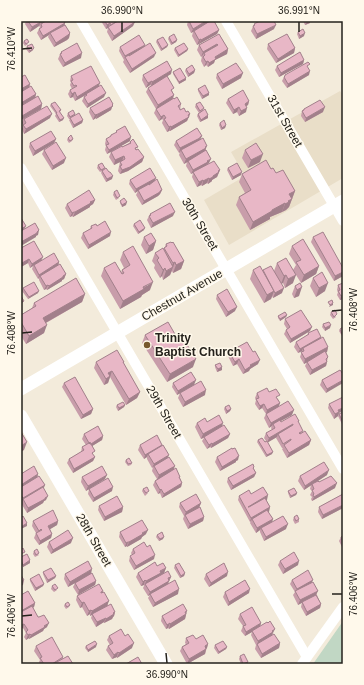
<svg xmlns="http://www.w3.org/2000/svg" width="364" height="685" font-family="Arial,sans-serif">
<rect width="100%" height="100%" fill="#f3ebdb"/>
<!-- built -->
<path fill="#e9dec8" d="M340,91L343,95V178L229,245L204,200L245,176L231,152Z"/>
<!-- green -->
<path fill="#c1d7c4" d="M343,621V664H313L341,624Z"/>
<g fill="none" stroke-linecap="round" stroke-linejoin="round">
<!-- minor -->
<g stroke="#fff" stroke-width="10">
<path d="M81,21L343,469"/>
<path d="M226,21L343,221"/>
<path d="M21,168L307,657"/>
<path d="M302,664L343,607"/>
</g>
<!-- major -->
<g stroke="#fff" stroke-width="13">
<path d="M21,389L343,201"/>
<path d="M21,416L166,664"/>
</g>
</g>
<!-- wall -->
<g fill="#c89daa">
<path d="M26,21H64L65,25L70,33L69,38L67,40L54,47L48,37L49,35L41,40L37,33L40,27L39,26L30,32L25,24Z"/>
<path d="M101,21H134L133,26L112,41L107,32L108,28L106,29Z"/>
<path d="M188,21H209V22L219,30L217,34L199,44L197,45L192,36L193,32L191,33L187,25Z"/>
<path d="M303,21H310V23L305,25Z"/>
<path d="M254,24L274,29L256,39L251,31Z"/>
<path d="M298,32L304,36L299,39L297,34Z"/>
<path d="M219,34L228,49L227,54L215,60L214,63L208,67L206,65L204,67L201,61L202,56L201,57L197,50L199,45Z"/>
<path d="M169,37L177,40L176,42L171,45L168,39Z"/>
<path d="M157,40L168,45L167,47L161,51L156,42Z"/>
<path d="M24,41L28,44L25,46L23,43Z"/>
<path d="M268,44L295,48L294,53L276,63L267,49Z"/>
<path d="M27,46L33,50L29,53L26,49Z"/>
<path d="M120,47H144L154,57L130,73L123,62L124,60L119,51Z"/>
<path d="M175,48L188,49L187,51L178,57L174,50Z"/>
<path d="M61,52L81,58L63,67L58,59Z"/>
<path d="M304,60L303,64L279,77L275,70L277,66Z"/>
<path d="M308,68L309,75L287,88L282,81L285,75Z"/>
<path d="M186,69L195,70L194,73L188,77L185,71Z"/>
<path d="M173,72L186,78V80L179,84L173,74Z"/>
<path d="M171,74L167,76L173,93L174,95L173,98L181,104L180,110L190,114L187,121L170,131H169L167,132L162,123L163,120L162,119L159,121L154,113L156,109L146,92L148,88L151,86L150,85L146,88L142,80L143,75Z"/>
<path d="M217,74L241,78L222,89L216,78Z"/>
<path d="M71,76L99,87L104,97L87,108L82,101L84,97L86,95L75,101L73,97L70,98L68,94L70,90L72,89L70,85L71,82L70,81Z"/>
<path d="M21,77L30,84L29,87L36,94L35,98L42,104L41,109L29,116L50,118L24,134L22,129L23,125L22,123L23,119L21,120Z"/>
<path d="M198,89L209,93V95L202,99L198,91Z"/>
<path d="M228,99L249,101L248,105L246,106V112L239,116L237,112L233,114L226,103Z"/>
<path d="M51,104L61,110L60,112L63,120L59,122L55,116L56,114L50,106Z"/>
<path d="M113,104L111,110L96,119V118L93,120L89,112L90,108Z"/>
<path d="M196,104L204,108L203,110L208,118L200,122L197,116L198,114L199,113L195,107Z"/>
<path d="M304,109L323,112L305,122L301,116L302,111Z"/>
<path d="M68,113L75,114V115L83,120L82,123L73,128L69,120L70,119H69L67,116Z"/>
<path d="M220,123L226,125L225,128L221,130L219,125Z"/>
<path d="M116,131L130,141L107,154L105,150L106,146L105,144L106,139L110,137L111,135L116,133Z"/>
<path d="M68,138L73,139L72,141L69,143L67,140Z"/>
<path d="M56,139L54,143L33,156L29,147L30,143Z"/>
<path d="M201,139L206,150L209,163L207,165L220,170L217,177L212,180V181L208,184L207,183L202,186L201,185L197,187L192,177L193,173L191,174L186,166L187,162L184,164L179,155L180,152L179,153L174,145L176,141Z"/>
<path d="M130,142L144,157L142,162L128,171L120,174L118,171L120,162L122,161L114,165L109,157L111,152L122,147L129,143Z"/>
<path d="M44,150L64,163L52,170L42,154Z"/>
<path d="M245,150L260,162L248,168L242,158Z"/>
<path d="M98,165L104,169L112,179L106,182L101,173L102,171L100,172L97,168Z"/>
<path d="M228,168L241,175L232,180L227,170Z"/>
<path d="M271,169L295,191L289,207L286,210L282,212L270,217V219L250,230L236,205L239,197L245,193L239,182L242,174Z"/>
<path d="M130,180L155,181L162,190L160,194L158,196L142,205L136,195L138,191L135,193L129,184Z"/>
<path d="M114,192L119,198L116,200L113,195Z"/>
<path d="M95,200L93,204L90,206V207L73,217L72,216L70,217L65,208L67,204Z"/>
<path d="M120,201L126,205L122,207L120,203Z"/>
<path d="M150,214L173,216L151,228L147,220Z"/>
<path d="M134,224L144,230L138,234L133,226Z"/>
<path d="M91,226H97L110,236L88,249L81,238L83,233L90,229Z"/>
<path d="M144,237L156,241L153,250L146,254L141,245Z"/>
<path d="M313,237L343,268V276L334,281L311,242Z"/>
<path d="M172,243L184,261L181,269L173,273L172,271L170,275L163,280L162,276L160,278L154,268L155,265L152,261L155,253L164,249L166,244Z"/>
<path d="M292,246L319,266L316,274L301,283L293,270L296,265L289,254Z"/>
<path d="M21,248L42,260L59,262L58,265L66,274L64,279L62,280V281L47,290L46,289L44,290L39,280V278L38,279L32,269L33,266L30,268L28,263L21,267Z"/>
<path d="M123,252L150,290L142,295L141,297L120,309L101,276L104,268L121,273L122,270L124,268L120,260Z"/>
<path d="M277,263L293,283L285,288L283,283L281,284L282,293L273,298L272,296L271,299L264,303L250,279L253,270L274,271Z"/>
<path d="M313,278L325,291L316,297L310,286Z"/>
<path d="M300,283L299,296L294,298L292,294L295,286Z"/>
<path d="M343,283V299L340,300L337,295L338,292L337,290L338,285Z"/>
<path d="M23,288L38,293L28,299L22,291Z"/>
<path d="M85,294L82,302L46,323L44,333L26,344L21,336V315L32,308L34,303Z"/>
<path d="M217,295L235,311L226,317L216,299Z"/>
<path d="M331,312L336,317L333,319L330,315Z"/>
<path d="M287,315L286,317L280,321L278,318V316Z"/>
<path d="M285,319L310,331L290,343L284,334L286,330L287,329L284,324Z"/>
<path d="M323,324L330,328L325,331L322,327Z"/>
<path d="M340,329L343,335L342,336L339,331Z"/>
<path d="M308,333L321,337V339L328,347L327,352H326L328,357L326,366L310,375L305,366L307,362L304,364L300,357L302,351L298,353L294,347L296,342L307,336Z"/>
<path d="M145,335L193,367L167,382L142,343Z"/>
<path d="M229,352L258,364L250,369L249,371L243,374L237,364L233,366L228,356Z"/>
<path d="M96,362H124L123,364L140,392L137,398L126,405L110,377L108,383L104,385L94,368Z"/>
<path d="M215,365L222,367V370L217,372L215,367Z"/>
<path d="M340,370L326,393L320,385L322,380Z"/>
<path d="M64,383L93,409L91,414L81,419L62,387Z"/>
<path d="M173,383L194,385L177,395L172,387Z"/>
<path d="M269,392L278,399L280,403L278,407L292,415L281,421V422L299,421L298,422L302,433L311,440L309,445L287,458L282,449L283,448H282L276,438L277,437L267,442L272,454L266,457L257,442L258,440L265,442L266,441L264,438L266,433L272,430L271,428L272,426L269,428L264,418L266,414L262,408L259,410L255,404L256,400L255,398L257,393Z"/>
<path d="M180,393L205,395L183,407L178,398Z"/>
<path d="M329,404L339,413L338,416L334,419L328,408Z"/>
<path d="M117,405H125L124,407L118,411L116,407Z"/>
<path d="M225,407L231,409L230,411L226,414L224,409Z"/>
<path d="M343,412V424H342L338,416L339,414Z"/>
<path d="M207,422L222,426L230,434L228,438L211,448L210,447L207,449L202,441L204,438L201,439L195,427L197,423Z"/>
<path d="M84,434L103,436L102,440L92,446L93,455L95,457L93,461L73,473L67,463L69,459L81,452L82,447L86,445L82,439Z"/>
<path d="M140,445H162V446L174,469L180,477V478L182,483L181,487L162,498L160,493L158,494L153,485L155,481L157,479L152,471L153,467L152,468L147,459V457L144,459L138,450Z"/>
<path d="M217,457L238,460L236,461V462L220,471L215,462Z"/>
<path d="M126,460L132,463L131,465L128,466L125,462Z"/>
<path d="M254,467V469L256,473L254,477L231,490L227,482L228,478Z"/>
<path d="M21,474H38L37,477L45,485L43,488L46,500L44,501L43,503L27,513L21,503L22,502H21Z"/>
<path d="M327,475L318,481L335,488L312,501L311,499L312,497L310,495L312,491L310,489L311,485L304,490L298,481L300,476Z"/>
<path d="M82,477L105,479L86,491L81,482Z"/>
<path d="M89,489L112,491L93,502L88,494Z"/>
<path d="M143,489L148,493L145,496L142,491Z"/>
<path d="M288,491L297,493L296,495L290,498L288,493Z"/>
<path d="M251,494L266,500L270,507L268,512L273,519L272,522L286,529L264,541L260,532V530L256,533L250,523L251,521L250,522L238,500L239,496Z"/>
<path d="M343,494V508L322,519L318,512L319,507Z"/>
<path d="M180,503H201L199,507L204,517L203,521L188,529L183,519L184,516L179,507Z"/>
<path d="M99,506L123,507L122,512L104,521L98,510Z"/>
<path d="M294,517L299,519V522L295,524L293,520Z"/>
<path d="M33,521H58L57,525L50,529L52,534L51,538L39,545L34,538L36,533L32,526Z"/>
<path d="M120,532L146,534L142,537L141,539L127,547V546L125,547L119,537Z"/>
<path d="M157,535L163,539L159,541L156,537Z"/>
<path d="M343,536V549L339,541L341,537Z"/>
<path d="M49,542L71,543L51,554L47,547Z"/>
<path d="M133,549L154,559L134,570L129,561L130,556L132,555L131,553Z"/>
<path d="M34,551L39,555L35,557L33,554Z"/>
<path d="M21,557L30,560V563L23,567L21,564Z"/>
<path d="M280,561L298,565L283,574L278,565Z"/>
<path d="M175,565L185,573L184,576L180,578L174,568Z"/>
<path d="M157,566L166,568L164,573L171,577L168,584L178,594L153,607L148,598L150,595L148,596L143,588L144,586V585L141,586L136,577L138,573Z"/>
<path d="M43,572L56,576L55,578L47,583L43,574Z"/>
<path d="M65,574H91L96,581L95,585L78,595L73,587L75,583L68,587L64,579Z"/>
<path d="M206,574L227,576L209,587L204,579Z"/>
<path d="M30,579L44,584L43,586L35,591L30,581Z"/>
<path d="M292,580L312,582L317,595L321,604L320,608L306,616L301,607L302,602L308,599L298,605L293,595L295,592L290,584Z"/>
<path d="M52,586L57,590L54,592L51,589Z"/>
<path d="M103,591L102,593L108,605L115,612L114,616L113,617L112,619L104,623V622L96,627L91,618L92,615L90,616V614L87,616L82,607L80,608L76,600L77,596Z"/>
<path d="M225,592L249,593L228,606L223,597Z"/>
<path d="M21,595L35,603L34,607L32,608L38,617L47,627L44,629L43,631L29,639V638L26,640L24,637L26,633L23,628L21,629Z"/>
<path d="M65,604L70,605L69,607L66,609L64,606Z"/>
<path d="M186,614L185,619L169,629L168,628L166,629L161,621L162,616Z"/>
<path d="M240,614L261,623L260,626L273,634L272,635L280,643L279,648L261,658L255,649L256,645L251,635L252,632L245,636L241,631L243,626L238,619Z"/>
<path d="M109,636H125L132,648L117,658V657L112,659L106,650L108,646L110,645L107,640Z"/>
<path d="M186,638L196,639L208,644L205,654L187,664L180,651L182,647L186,644L185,643Z"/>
<path d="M215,645L227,647L226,649L218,654L214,648Z"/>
<path d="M36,646L63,657V659L73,664H40L39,662L40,660L34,651Z"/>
<path d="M86,646L96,647L88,652L85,648Z"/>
<path d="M240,656L248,662V664H241L239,659Z"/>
</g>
<!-- shaded-wall -->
<g fill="#a2808b">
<path d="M206,21H209V23L191,33L193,29Z"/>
<path d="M309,21H310V23L305,25L306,23Z"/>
<path d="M41,22L39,26L30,32L32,27Z"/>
<path d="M135,22L133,26L112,41L114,36Z"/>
<path d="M65,23L64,27L50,33L49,35L41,40L43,36Z"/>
<path d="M110,23L108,28L106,29L107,25Z"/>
<path d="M276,25L274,29L256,39L257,34Z"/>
<path d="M219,30L217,34L199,44L201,40Z"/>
<path d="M70,33L69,38L67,40L54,47L56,43Z"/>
<path d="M305,33L304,36L299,39L300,36Z"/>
<path d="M201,39L199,44L197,45L199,40Z"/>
<path d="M177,40L176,42L171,45L172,43Z"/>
<path d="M217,44L216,49L204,53L202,56L201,57L203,52Z"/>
<path d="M145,45L143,49L125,57L124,60L125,56Z"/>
<path d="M168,45L167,47L161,51L162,49Z"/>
<path d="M34,48L33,50L29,53L30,51Z"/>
<path d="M295,48L294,53L276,63L278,59Z"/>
<path d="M188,49L187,51L178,57L179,55Z"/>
<path d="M228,49L227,54L215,60L214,63L208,67L209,63L215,57Z"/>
<path d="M82,53L81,58L63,67L65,63Z"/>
<path d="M156,53L154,57L130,73L132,69Z"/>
<path d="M304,60L303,64L279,77L281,73Z"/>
<path d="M208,61L206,65L204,67L206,62Z"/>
<path d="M172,70L171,74L151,86L152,82Z"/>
<path d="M195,70L194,73L188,77L189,74Z"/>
<path d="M310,71L309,75L287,88L288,84Z"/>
<path d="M243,73L241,78L222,89L223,84Z"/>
<path d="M186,78V80L179,84V82Z"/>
<path d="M152,81L150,85L146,88L148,83Z"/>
<path d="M100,83L98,88L75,101L77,97Z"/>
<path d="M30,84L29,88L21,93V89Z"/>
<path d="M75,92L73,97L70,98L72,94Z"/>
<path d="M106,93L104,97L87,108L88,104Z"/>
<path d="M209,93V95L202,99L203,96Z"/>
<path d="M36,94L35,98L21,106V103Z"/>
<path d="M174,95L172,100L156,109L158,105Z"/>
<path d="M249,101L248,105L243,108L245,104Z"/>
<path d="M42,104L41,109L21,120L22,116Z"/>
<path d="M113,104L111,110L96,119L98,114Z"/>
<path d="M239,107L237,112L233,114L234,110Z"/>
<path d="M325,107L323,112L305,122L306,118Z"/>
<path d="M247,108L246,112L239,116L241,111Z"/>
<path d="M52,114L50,118L24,134L26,129Z"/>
<path d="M98,114L96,118L93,120L95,115Z"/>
<path d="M190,114L187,121L170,131L171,127Z"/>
<path d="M164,115L162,119L159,121L161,117Z"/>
<path d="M208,115V118L200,122L201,120Z"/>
<path d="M64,118L63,120L59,122L60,120Z"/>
<path d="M83,120L82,123L73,128L74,125Z"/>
<path d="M226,125L225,128L221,130L222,128Z"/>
<path d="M171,126L169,131L167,132L169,127Z"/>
<path d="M202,136L200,140L181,150L180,152L179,153L180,148Z"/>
<path d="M131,137L130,141L107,154L109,150Z"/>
<path d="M56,139L54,143L33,156L35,151Z"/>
<path d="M207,146L204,153L184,164L186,159Z"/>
<path d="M263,154L260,162L248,168L251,160Z"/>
<path d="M124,156L122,161L114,165L115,160Z"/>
<path d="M144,157L142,162L128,171L120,174L122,170Z"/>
<path d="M66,158L64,163L52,170L53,166Z"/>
<path d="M211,159L209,163L207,164L206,166L191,174L193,170Z"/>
<path d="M220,170L217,177L212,180V181L208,184L209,179Z"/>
<path d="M242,172L241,175L232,180L233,177Z"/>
<path d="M113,176L112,179L106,182L107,179Z"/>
<path d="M156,178L154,183L143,187L142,189L138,190V191L135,193L136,189Z"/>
<path d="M209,178L207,183L202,186L203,181Z"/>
<path d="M203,180L201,185L197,187L199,182Z"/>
<path d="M162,190L160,194L158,196L142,205L144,201Z"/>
<path d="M295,191L292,199L289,194Z"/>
<path d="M292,199L289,207L286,210L282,212L285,204L288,201Z"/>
<path d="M95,200L93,204L90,206V207L73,217L75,212Z"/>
<path d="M127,202L126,205L122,207V205Z"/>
<path d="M285,203L282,212L270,217V219L250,230L253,222L272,210Z"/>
<path d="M74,212L72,216L70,217L72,213Z"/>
<path d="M175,212L173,216L151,228L153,223Z"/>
<path d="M26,226L24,230L21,232V229Z"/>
<path d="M145,228L144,230L138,234L139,232Z"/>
<path d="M39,230L38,235L36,236V237L21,246V242Z"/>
<path d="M111,232L110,236L88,249L89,245Z"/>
<path d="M156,241L153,250L146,254L149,246Z"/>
<path d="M43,257L41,261L34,265L33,266L30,268L32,264Z"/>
<path d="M29,259L28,263L21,267L22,263Z"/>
<path d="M184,261L181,269L173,273L176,265Z"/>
<path d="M59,262L58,267L40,276L39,278L38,279L39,275Z"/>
<path d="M175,262L170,275L163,280L166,271L171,269L173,263Z"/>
<path d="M319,266L316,274L301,283L304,275Z"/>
<path d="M165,268L162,276L160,278L163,270Z"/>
<path d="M343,272V276L334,281L335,276Z"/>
<path d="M66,274L64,279L62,280V281L47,290L49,286Z"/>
<path d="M286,275L283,283L281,284L284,276Z"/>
<path d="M296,275L293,283L285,288L288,279Z"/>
<path d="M153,282L150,290L142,295L141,297L120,309L123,301Z"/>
<path d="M328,283L325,291L316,297L319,288Z"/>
<path d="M48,285L46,289L44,290L46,286Z"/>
<path d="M302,287L299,296L294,298L297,290Z"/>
<path d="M284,288L282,293L273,298L275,293Z"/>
<path d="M39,291L38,293L28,299L29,297Z"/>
<path d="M274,291L271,299L264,303L267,295Z"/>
<path d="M85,294L82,302L40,326L43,318Z"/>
<path d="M343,295V299L340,300L341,296Z"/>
<path d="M333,303V305L329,307L330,305Z"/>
<path d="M237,307L235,311L226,317L228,312Z"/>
<path d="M287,315L286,317L280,321V319Z"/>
<path d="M47,325L44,333L26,344L29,336Z"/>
<path d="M331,325L330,328L325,331V328Z"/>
<path d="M312,327L310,331L290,343L291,339Z"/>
<path d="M321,337L320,342L303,348L302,351L298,353L300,349Z"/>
<path d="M328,347L327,352L304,364L305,359Z"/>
<path d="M196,359L193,367L167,382L170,374Z"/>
<path d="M239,359L237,364L233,366L235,362Z"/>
<path d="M260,360L258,364L250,369L249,371L243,374L245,370L250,365Z"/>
<path d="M327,362L326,366L310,375L312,370Z"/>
<path d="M222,367V370L217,372L218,369Z"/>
<path d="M112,371L108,383L104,385L108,373Z"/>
<path d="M196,380L194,385L177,395L178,391Z"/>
<path d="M343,380V383L326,393L327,389Z"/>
<path d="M206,390L205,395L183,407L185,402Z"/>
<path d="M140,392L137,398L126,405L129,399Z"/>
<path d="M280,403L278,408L266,414L267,410Z"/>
<path d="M264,404L262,408L259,410L260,406Z"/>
<path d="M125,405L124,407L118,411L119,408Z"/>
<path d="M343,408V411L339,413L338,416L334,419L335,414L338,410Z"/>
<path d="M93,409L91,414L81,419L83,415Z"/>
<path d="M231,409L230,411L226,414L227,411Z"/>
<path d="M294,410L292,415L273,425V424L272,426L269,428L271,423Z"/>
<path d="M223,423L222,427L201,439L203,434Z"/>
<path d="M293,424L291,429L278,434L277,437L267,443L269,438Z"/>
<path d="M230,434L228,438L211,448L212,444Z"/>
<path d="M103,436L102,440L89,448L91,444Z"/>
<path d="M311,440L309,445L287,458L289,453Z"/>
<path d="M27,442L24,450L21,452V446Z"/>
<path d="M212,443L210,447L207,449L209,445Z"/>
<path d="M162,445L161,449L148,454L147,457L144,459L145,455Z"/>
<path d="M273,452L272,454L266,457L267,455Z"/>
<path d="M169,455L167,459L154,466L152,468L154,464Z"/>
<path d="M239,456L238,460L236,461V462L220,471L222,467Z"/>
<path d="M95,457L93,461L73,473L74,469Z"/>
<path d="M175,466L173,471L157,480L159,475Z"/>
<path d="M329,470L327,475L304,490L305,486Z"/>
<path d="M256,473L254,477L231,490L233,486Z"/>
<path d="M38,474L37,479L21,488V485Z"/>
<path d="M107,475L105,479L86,491L88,486Z"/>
<path d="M182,483L181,487L162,498L164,494Z"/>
<path d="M337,483L335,488L312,501L314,497Z"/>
<path d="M45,485L43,490L23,499L21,502L23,498Z"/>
<path d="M113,487L112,491L93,502L94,498Z"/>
<path d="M161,489L160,493L158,494L160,490Z"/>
<path d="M297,493L296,495L290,498L291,496Z"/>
<path d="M268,495L267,500L247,511L248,507Z"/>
<path d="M48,496L46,500L44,501L43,503L27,513L28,508Z"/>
<path d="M201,503L199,508L185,515L184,516L186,512Z"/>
<path d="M343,505V508L322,519L323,515Z"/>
<path d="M123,507L122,512L104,521L105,517Z"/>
<path d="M270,507L269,512L253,520L252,519L251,521L250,522L251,518Z"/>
<path d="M204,517L203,521L188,529L190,524Z"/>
<path d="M273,519L271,524L261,528L260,530L256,533L257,528Z"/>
<path d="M58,521L57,525L47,531L48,526Z"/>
<path d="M27,523V526L21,529V527Z"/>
<path d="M288,524L286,529L264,541L266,537Z"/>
<path d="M148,530L146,534L142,537L141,539L127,547L129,542L142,533Z"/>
<path d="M52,534L51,538L39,545L40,541Z"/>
<path d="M164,537L163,539L159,541L160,539Z"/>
<path d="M73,538L71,543L51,554L53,550Z"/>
<path d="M128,542L127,546L125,547L126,543Z"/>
<path d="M155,555L154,559L134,570L136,566Z"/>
<path d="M30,560V563L23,567V565Z"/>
<path d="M299,561L298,565L283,574L285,569Z"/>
<path d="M166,568L164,573L145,584L146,581Z"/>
<path d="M92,569L91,574L68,587L70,582Z"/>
<path d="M228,572L227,576L209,587L211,583Z"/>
<path d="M185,573L184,576L180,578L181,576Z"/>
<path d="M56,576L55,578L47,583L48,580Z"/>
<path d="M171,577L167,585L150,594V595L148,596L150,592Z"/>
<path d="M24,580L23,585L21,586V582Z"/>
<path d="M145,580L144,585L141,586L143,582Z"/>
<path d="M313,580L311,584L295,592L297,589Z"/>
<path d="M96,581L95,585L78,595L79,590Z"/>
<path d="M44,584L43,586L35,591L36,588Z"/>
<path d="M179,589L178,594L153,607L155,603Z"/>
<path d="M250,589L249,593L228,606L229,602Z"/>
<path d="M318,591L316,595L298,605L300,600Z"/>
<path d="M109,601L107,606L90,616L92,611Z"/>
<path d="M84,602L82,607L80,608L82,603Z"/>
<path d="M35,603L34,607L21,615V611Z"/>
<path d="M321,604L320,608L306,616L307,612Z"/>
<path d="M91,610L90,614L87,616L89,611Z"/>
<path d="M187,611L185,619L169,629L170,624Z"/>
<path d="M115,612L114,616L113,617L112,619L104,623L106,619Z"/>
<path d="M106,618L104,622L96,627L97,622Z"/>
<path d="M49,623L47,627L44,629L43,631L29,639L31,635Z"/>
<path d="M170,623L168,628L166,629L167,625Z"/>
<path d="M261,623L260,627L252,631V632L245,636L246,632Z"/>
<path d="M24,624L23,628L21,629V625Z"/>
<path d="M275,629L271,637L257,646L258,641Z"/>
<path d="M30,634L29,638L26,640L28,635Z"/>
<path d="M134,643L132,648L117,658L119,653Z"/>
<path d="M280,643L279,648L261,658L262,654Z"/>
<path d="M97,644L96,647L88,652V650Z"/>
<path d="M208,644L207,648L203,651L205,646Z"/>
<path d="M227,647L226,649L218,654L219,652Z"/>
<path d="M206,649L205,654L187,664L189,659Z"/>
<path d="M118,652L117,657L112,659L114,655Z"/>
</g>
<!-- building -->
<g fill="#e8b7c6" stroke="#a2808b">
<path d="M28,21H44L42,23L41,22L32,27Z"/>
<path d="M46,21H64L65,23L43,36L39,29L42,27L41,24Z"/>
<path d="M105,21H117L111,25L110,23L107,25Z"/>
<path d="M118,21H134L135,22L114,36L108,27Z"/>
<path d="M189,21H206L193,29Z"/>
<path d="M210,21H214L219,30L201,40V39L199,40L194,31Z"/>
<path d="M260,21H274L276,25L257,34L253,26L255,25L254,24Z"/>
<path d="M65,25L70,33L68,35L56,43L50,33Z"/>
<path d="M303,29L305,33L300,36L298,32Z"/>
<path d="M174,34L177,40L172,43L169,37Z"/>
<path d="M219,34L228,49L215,57L216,59L209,63L208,61L206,62L203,57L205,55L204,53L218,45L217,44L203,52L199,45Z"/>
<path d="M287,34L295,48L278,59L268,44Z"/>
<path d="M139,35L145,45L125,56L120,47Z"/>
<path d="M163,37L168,45L162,49L157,40Z"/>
<path d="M27,39L29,42L26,44L24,41Z"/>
<path d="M77,43L82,53L65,63L60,54L62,53L61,52Z"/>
<path d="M150,43L156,53L132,69L125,57L129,55V56Z"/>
<path d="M184,43L188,49L179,55L175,48Z"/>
<path d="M32,44L34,48L30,51L27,46Z"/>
<path d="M300,52L304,60L281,73L277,66Z"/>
<path d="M167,61L172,70L152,82V81L148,83L143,75Z"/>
<path d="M308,62L310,64L307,66L310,71L288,84L284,77L285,76V75Z"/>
<path d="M236,63L243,73L223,84L217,74Z"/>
<path d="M192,65L195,70L189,74L186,69Z"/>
<path d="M91,66L100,83L77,97L75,92L72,94L70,90L77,86L76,85L74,86L71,81L73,80L71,76Z"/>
<path d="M180,68L186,78L179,82L173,72Z"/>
<path d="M25,75L30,84L21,89V77Z"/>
<path d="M167,76L174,88L171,90L174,95L158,105L148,88Z"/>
<path d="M101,85L106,93L88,104L84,97L87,95L86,94Z"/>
<path d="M205,85L209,93L203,96L198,89Z"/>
<path d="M31,86L36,94L21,103V92Z"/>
<path d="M243,90L249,101L245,104L247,108L241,111L239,107L234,110L228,99Z"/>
<path d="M38,96L42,104L22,116L21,114V106Z"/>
<path d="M109,97L113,104L112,105L113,106L98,114L95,115L90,108Z"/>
<path d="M177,97L181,104L178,106L180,109V110L184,108L186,112L188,111L190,114L188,115L189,117L171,127V126L169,127L164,119L166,118L164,115L161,117L156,109L174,98V99Z"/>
<path d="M320,100L325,107L306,118L302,111L304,110V109Z"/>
<path d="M55,102L61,110L59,111L64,118L60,120L56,113H57L51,104Z"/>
<path d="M200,102L204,108L200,111L196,104Z"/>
<path d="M47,106L52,114L26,129L23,125L26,123L24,119Z"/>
<path d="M205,109L208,115L201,120L198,114Z"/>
<path d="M73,110L75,114L70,117L68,113Z"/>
<path d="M79,113L83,120L74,125L70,118Z"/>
<path d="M224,120L226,125L222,128L220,123Z"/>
<path d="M125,126L131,137L109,150L106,145L109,144L106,139L111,136V135L117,132L116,131Z"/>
<path d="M197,128L202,136L200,137V138L180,148L176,141Z"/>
<path d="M51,131L56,139L35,151L30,143Z"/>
<path d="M71,135L73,139L70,141L68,138Z"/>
<path d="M203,138L207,146L205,147L206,148L186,159L181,150Z"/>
<path d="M133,139L138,147L135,148L136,150L138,149L144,157L130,167L122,170L120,166L122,165L120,162L125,159L124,156L115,160L111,152L122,146V147L131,143L130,142Z"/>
<path d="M56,142L66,158L53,166L44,150Z"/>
<path d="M256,143L263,154L251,160L245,150Z"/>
<path d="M206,150L211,159L207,161L208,162L193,170L188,161Z"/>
<path d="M266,160L271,169L273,168L276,173L283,170L295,191L289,194L292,199L288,201L289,202L285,204V203L272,210V211L253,222L239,197L251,190L242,174Z"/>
<path d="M214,161L220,170L218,171L219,172L213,176V177L209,179V178L203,181V180L199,182L193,172Z"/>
<path d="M102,163L105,168L101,170L98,165Z"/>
<path d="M237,163L242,172L233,177L228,168Z"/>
<path d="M106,168L109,172H110L113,176L107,179L102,171Z"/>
<path d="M150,168L156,178L136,189L130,180Z"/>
<path d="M157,179L162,190L160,191V192L144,201L138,190L149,184V185Z"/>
<path d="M89,190L95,200L90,202L91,203L75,212H74L72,213L67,204Z"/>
<path d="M117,190L120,196L117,198L114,192Z"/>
<path d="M124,198L127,202L122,205L120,201Z"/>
<path d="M170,203L175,212L153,223L149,216L151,215L150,214Z"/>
<path d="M21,218L26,226L21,229Z"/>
<path d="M140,220L145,228L139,232L134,224Z"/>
<path d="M105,221L111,232L89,245L83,233L92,228L91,226L96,224L97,226Z"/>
<path d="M35,223L39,230L37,232V233L21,242V231Z"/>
<path d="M323,232L343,268V272L335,276L313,237Z"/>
<path d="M151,233L156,241L149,246L144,237Z"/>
<path d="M303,239L319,266L304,275L296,262L301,260L292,246Z"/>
<path d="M34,241L43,257L32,264L29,259L22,263L21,261V248Z"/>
<path d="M171,242L172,243L173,242L184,261L176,265L175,262L173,263L164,248L167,246L166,244Z"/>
<path d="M133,246L153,282L143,287L144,289L123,301L104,268L115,262L122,274L124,273L122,270L130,265L123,252Z"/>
<path d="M163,248L173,267L166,271L165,268L163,270L157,260L159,258L155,253Z"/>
<path d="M54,253L59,262L39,275L34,265Z"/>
<path d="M286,258L296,275L288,279L286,275L284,276L277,263Z"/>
<path d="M60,264L66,274L63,276V277L49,286L48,285L46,286L40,276Z"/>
<path d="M260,266L274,291L267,295L253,270Z"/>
<path d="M271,266L284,288L275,293L274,291L263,270Z"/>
<path d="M322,272L328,283L319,288L313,278Z"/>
<path d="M76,278L85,294L43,318L47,325L29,336L21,322V315L36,306L34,303Z"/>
<path d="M34,282L39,291L29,297L23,288Z"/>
<path d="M300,283L302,287L297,290L295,286Z"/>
<path d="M343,283V295L341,296L338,291L340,290L338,285Z"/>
<path d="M227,289L237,307L228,312L217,295Z"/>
<path d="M21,296L24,301L21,303Z"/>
<path d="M332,300L333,303L330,305L328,302Z"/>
<path d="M301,310L312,327L291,339L286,330L290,327L285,319Z"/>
<path d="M335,310L337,314L334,317L331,312Z"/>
<path d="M285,312L287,315L280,319L278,316Z"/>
<path d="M168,322L180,343L184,340L196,359L170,374L145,335Z"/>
<path d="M329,322L331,325L325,328L323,324Z"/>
<path d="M343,327V333L342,334L340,329Z"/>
<path d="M317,329L321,337L300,349L296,342L309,334L308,333Z"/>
<path d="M323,337L328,347L305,359L301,352L304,351L303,348Z"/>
<path d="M247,342L253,352L255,351L260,360L250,365L251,366L245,370L239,359L235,362L229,352Z"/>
<path d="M117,350L124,362H123L140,392L129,399L112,371L108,373L110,376L106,379L96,362Z"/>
<path d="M325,351L328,357L326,359L327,362L312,370L307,362Z"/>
<path d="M220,363L222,367L218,369L215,365Z"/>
<path d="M340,370L343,374V380L327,389L322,380Z"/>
<path d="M191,372L196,380L178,391L173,383Z"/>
<path d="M75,377L93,409L83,415L64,383Z"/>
<path d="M201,381L206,390L185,402L180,393Z"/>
<path d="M267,388L269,392L276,389L280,395L276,397L280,403L267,410L264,404L260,406L256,399L259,398L257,393Z"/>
<path d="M343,397V408L338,410L339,412L335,414L329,404Z"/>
<path d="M288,401L294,410L271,423L266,414Z"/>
<path d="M123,402L125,405L119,408L117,405Z"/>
<path d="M229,405L231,409L227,411L225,407Z"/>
<path d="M343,412V422L339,414Z"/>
<path d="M295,414L299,421H298L303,431L299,433L300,434L305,431L311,440L289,453L284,445L291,440V439L283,444L278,434L293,425V424L269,438L266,433L275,428L273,424L280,420L281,422Z"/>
<path d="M219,415L223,423L203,434L197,423L205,418L207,422Z"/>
<path d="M224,425L230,434L212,444V443L209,445L204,437Z"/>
<path d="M98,426L103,436L91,444L95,451L92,453L95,457L74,469L69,459L84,450L82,447L89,443L90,444H91L90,442L89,443L84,434Z"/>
<path d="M21,432L27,442L21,446Z"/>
<path d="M157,435L162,445L145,455L140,445Z"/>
<path d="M262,438L265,442L267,441L273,452L267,455L258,440Z"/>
<path d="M163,445L169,455L154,464L148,454Z"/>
<path d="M232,448V449L235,448L239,456L237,457V458L222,467L217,457Z"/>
<path d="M169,457L175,466L159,475L154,466Z"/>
<path d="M129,458L132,463L128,464L126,460Z"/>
<path d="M324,462L329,470L305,486L300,476Z"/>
<path d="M253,464L254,467L253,468L256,473L233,486L228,478Z"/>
<path d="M34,466L38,474L21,485V474Z"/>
<path d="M102,466L107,475L88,486L82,477Z"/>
<path d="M176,468L180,477H179L182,483L164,494L161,489L160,490L155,481Z"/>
<path d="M39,476L45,485L23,498L21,495V487Z"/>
<path d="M331,476L337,483L314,497L313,495L314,494L312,490L314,489L312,484L318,481L319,482Z"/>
<path d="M108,478L113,487L94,498L89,489Z"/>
<path d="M43,487L48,496L45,498V499L28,508L23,499Z"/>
<path d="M147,487L149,491L146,493L143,489Z"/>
<path d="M263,487L268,495L248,507H249L265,498L270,507L251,518L239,496L249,490L251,494Z"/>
<path d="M294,488L297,493L291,496L288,491Z"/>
<path d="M196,494L201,503L186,512L180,503Z"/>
<path d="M343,494V505L323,515L319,507Z"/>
<path d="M117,496L123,507L105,517L99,506Z"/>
<path d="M200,507L204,517L190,524L185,515Z"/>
<path d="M53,510L58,521L48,526L52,534L40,541L36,533L42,530L41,529L39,531L33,521Z"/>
<path d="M267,510L273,519L257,528L252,519Z"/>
<path d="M297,515L299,519L296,521L294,517Z"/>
<path d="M23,516L27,523L21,527V518Z"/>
<path d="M283,516L288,524L266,537L261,528Z"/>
<path d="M142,520L148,530L142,533L143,534L129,542H128L126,543L120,532Z"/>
<path d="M68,530L73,538L53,550L49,542Z"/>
<path d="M162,532L164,537L160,539L157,535Z"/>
<path d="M343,536V542L341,537Z"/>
<path d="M144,542L147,547L150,545L155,555L136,566L130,556L135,553L133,549Z"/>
<path d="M23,548L25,552L21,554V550Z"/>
<path d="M37,549L39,553L36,555L34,551Z"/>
<path d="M294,552L299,561L285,569L280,561Z"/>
<path d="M27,554L30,560L23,565L21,560V557Z"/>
<path d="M88,561L92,569L70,582L65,574Z"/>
<path d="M155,562L157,566L163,563L166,568L160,571L161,573L146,581L145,580L143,582L138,573Z"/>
<path d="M179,563L185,573L181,576L175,565Z"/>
<path d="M224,563L228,572L211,583L206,574Z"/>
<path d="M51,568L56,576L48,580L43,572Z"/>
<path d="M308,570L313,580L297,589L292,580Z"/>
<path d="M168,571L171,577L168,578L169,581L150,592L145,584Z"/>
<path d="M92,573L96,581L79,590L75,583Z"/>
<path d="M39,574L44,584L36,588L30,579Z"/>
<path d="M21,575L24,580L21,582Z"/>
<path d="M175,580L179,589L155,603L150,594Z"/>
<path d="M245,580L250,589L229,602L225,592Z"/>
<path d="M313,582L318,591L300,600L295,591Z"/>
<path d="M55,584L58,588L55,590L52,586Z"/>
<path d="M99,584L103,591L101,592V593L104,592L109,601L92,611L91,610L89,611L84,602L82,603L77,596Z"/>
<path d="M28,591L35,603L21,611V595Z"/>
<path d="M316,595L321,604L307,612L302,602Z"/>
<path d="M68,602L70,605L67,607L65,604Z"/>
<path d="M111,604L115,612L113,613L114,614L106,619V618L97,622L92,614Z"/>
<path d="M183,604L187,611L185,612L186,614L170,624V623L167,625L162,616Z"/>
<path d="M32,606L38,617H39L44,615L49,623L44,626L45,627L31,635L30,634L28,635L26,632L28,630L24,624L21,625V612Z"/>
<path d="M252,607L261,623L246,632L243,626L246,625L240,614Z"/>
<path d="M270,621L275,629L272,631L273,632L258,641L252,631L267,622L268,623Z"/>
<path d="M121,629L125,636L128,634L134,643L119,653L118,652L114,655L108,646L113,643L109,636Z"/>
<path d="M274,634L280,643L262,654L257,644Z"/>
<path d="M193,635L196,639L203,635L208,644L205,646L206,649L189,659L182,647L189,643L186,638Z"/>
<path d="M52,637L63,657L52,664H44L40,658L42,657L36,646Z"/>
<path d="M95,641L97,644L88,650L86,646Z"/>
<path d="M223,641L227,647L219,652L215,645Z"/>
<path d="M244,654L248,662L243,664L240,656Z"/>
<path d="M68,656L73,664H53Z"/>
<path d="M138,657L142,664H126Z"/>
</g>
<!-- ticks -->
<path fill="none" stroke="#25221c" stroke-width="1.5" d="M122,22V32M299,22V32M22,49L32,48M332,311L342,310M22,333L32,332M332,594H342M22,616L32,615M166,653L167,663"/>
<!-- markers -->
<circle fill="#77582d" stroke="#fff9eb" stroke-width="1.5" cx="147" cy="345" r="4"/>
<g text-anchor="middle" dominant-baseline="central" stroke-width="3" stroke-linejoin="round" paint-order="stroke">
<!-- street labels -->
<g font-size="12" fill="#25221c" stroke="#fff9eb">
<text transform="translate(285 121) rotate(60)">31st Street</text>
<text transform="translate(200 224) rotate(59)">30th Street</text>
<text transform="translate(182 295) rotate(-30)">Chestnut Avenue</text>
<text transform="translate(164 412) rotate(60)">29th Street</text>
<text transform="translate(94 540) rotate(60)">28th Street</text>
</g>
<!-- poi labels -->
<g font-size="12" font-weight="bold" fill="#25221c" stroke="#fff9eb" text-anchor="start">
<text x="155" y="338">Trinity<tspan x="155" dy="14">Baptist Church</tspan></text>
</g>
</g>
<!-- border -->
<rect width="364" height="685" fill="none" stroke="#fff9eb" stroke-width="44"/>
<rect x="22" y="22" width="320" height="641" fill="none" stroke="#25221c" stroke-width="1.5"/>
<g font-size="10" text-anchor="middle" fill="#25221c">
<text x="122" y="14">36.990°N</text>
<text x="299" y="14">36.991°N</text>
<text transform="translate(11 49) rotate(-90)" y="4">76.410°W</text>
<text transform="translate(353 310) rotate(-90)" y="4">76.408°W</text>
<text transform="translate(11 333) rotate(-90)" y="4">76.408°W</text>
<text transform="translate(353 594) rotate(-90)" y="4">76.406°W</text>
<text transform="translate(11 616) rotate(-90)" y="4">76.406°W</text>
<text x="167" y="678">36.990°N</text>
</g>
</svg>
